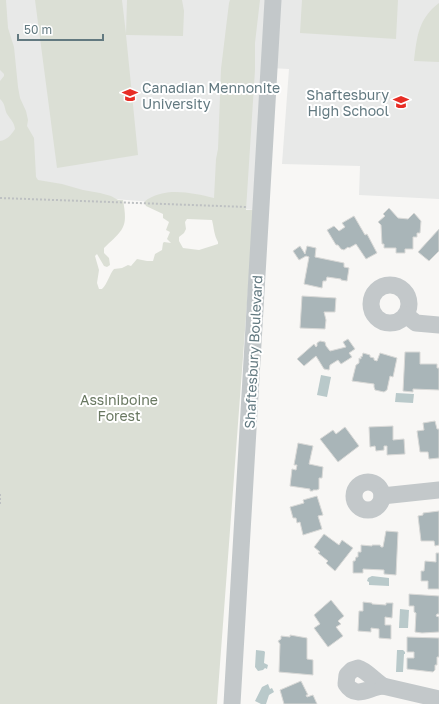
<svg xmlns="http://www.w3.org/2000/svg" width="439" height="704" font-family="'Golos Text',sans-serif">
<rect width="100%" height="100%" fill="#f8f7f5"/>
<!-- built -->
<g fill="#e8e9e8">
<path d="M0,0H265L254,210L0,190Z"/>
<path d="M273,0H439V199L359,195L360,166L282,164L289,69L270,68Z"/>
</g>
<!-- green -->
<g fill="#dbdfd5" fill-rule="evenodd">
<path d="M0,0H6L8,28L14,47L18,87L20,98L26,111L28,120L27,126L34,138L36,177L38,180L62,184L83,190L100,193L111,196L118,200H123C128,228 124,229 104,248V253L109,258L110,265L107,267L104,266L97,254L95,256L99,270L97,283L99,289H102C108,283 109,275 114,269L122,268L128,265L131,266L137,259L147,261H153L155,254L162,250L163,243L164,242L171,243L167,239L170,232L166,230L169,222L163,218V214L146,206L144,202C164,186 192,193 214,198L216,159L218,149L221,69L229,3L230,0H260L255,43V70L246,210H254L217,704H0V141C7,140 11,135 15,129C14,122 11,120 7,114C4,108 6,105 0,99V81L4,76V74L0,70ZM187,219L212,220C214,228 214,235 218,242V244L199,250L183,248L179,241V237L184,233L186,229L185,222Z"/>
<path d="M35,0H122L126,34L127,0H182L184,11L183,36L126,35L138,155L57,168Z"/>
<path d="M302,0H398L396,39L300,33Z"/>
<path d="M439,3V62L414,61C417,37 418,19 439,3Z"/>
</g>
<!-- water -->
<g fill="#b9c9ca">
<path d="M321,375L331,377L327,397L317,395Z"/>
<path d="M396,393L414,394L413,403L395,402Z"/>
<path d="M372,576L389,578V586L369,585V582L367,581L368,578Z"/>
<path d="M400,609L409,610L408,628H399Z"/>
<path d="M256,650L264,651L265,652L264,663L268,665L267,669L265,668L263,670L258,671L255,667Z"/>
<path d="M397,650H403L405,652V654H404L403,672H396Z"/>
<path d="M268,684L270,689L272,688L274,692L269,695L266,704H261L255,701L262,687Z"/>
</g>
<!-- building -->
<g fill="#a9b5b8" stroke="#d9d9d7">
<path d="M389,208L398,218L408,219L414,213L421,221L420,233H417V237H413V249H405V253H396V248H384V244H382L381,225L378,222L385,216L383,214Z"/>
<path d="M354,216L365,235L367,234L377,253L366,259L356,244L349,248L348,247L344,250L341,249L338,245H336L327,230L334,226L339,231L345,227L342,223Z"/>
<path d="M439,229V251L429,261L418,252Z"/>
<path d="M300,246L305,254L307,246L316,248L315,257L344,263V267L349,268L347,281L341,280V279L327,277L326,281H323L322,288L304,284L309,257L306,256L299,260L293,251Z"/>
<path d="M302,296L336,298L335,312H324L326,320L325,329L300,328Z"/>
<path d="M348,339L355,349L349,353L352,357L341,364L338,360L330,365L329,370L324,369L316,356L304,366L297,359L314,344L316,347L317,346V343L320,341L325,342L326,346L330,351L346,347L343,342Z"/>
<path d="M405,352H420V364H437V368H439V390L413,389V392L403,391Z"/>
<path d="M363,353L370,355V357L374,358V360L377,361L380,353L397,358L393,377L390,376L387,390L384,392L375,390L374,387V384L352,381L356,365L359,363V358L361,359V356L362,357Z"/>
<path d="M435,421L437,429H439V458L429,459L428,452H420L417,431L424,430L423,423Z"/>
<path d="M393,426V440L404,439L405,454L387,455V446H384V450L376,451L375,446L370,447L369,427Z"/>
<path d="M345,427L359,446L338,462L320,439L333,430L336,434Z"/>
<path d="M298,443L313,446L309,464L323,467L322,478H319V489L317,490H313V491H310V489L290,486L292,469L296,470L297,465H294Z"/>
<path d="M317,496L323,515L318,516L322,529L303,535L300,522L297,523L296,518H293L290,507L304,503L303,500Z"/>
<path d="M439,511V545L435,546L434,541H421L418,516L423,515V513Z"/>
<path d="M386,531L398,532L396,575L384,574V570L363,569V573H353V561H355L356,557H358V552H361V545L372,546V545H380L381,547H383Z"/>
<path d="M324,534L339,545L342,540L353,548L335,571L326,563L328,561L318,553L320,552L314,547Z"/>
<path d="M436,553H439V589H428V581H421V571H424L425,561L436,562Z"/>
<path d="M409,594L439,596V614H437L436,616L439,617V632L422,633L415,632L416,613L414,612V606H409Z"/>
<path d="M331,600L344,616L338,621L341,624L336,627L343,636L328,647L314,628L320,624L314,615Z"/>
<path d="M363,602L372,603V604L386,605V603H393L392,618L385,617V625H391V639L379,638V629L371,628V632L358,631L359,611H363Z"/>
<path d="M290,635L307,638V659L313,660V675L279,672L280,644L278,641L281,639V636L290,637Z"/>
<path d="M407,637L439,638V657H437V665H435V670L433,672L407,669V658H414V652H407Z"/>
<path d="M301,681L308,695H306L307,697L313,695L317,704H284L280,690Z"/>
</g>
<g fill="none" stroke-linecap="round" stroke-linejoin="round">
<!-- path -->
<g stroke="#bdc0c2" stroke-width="2" stroke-dasharray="2 2" stroke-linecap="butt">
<path d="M0,198L247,207"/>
<path d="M0,494V505"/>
</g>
<!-- minor -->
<g stroke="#c3c8ca" stroke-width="17">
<circle cx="390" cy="304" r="19"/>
<path d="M406,315L416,323L439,325"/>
<circle cx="368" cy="496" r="14"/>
<path d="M382,496L439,490"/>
<path d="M358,668C366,670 375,681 383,686C369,687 356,700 346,684L347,675L352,670Z"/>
<path d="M383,686L439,699"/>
<path d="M232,704L273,0"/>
</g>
</g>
<!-- icons -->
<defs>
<symbol id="university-bare" viewBox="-9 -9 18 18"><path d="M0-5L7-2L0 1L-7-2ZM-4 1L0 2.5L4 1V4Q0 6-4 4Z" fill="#e72d25" stroke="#fff" stroke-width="2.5" paint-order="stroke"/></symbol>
<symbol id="school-bare" viewBox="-9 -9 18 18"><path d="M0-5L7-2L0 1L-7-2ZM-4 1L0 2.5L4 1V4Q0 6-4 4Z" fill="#e72d25" stroke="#fff" stroke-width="2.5" paint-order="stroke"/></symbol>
</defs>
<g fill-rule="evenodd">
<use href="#university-bare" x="119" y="84" width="22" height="22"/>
<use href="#school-bare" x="390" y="91" width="22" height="22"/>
</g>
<g text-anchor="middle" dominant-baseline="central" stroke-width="4" stroke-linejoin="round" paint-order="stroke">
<!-- poi labels -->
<g font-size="14" fill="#627980" stroke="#fff" text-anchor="start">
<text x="142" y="87">Canadian Mennonite<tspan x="142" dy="16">University</tspan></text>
<text x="389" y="94" text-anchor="end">Shaftesbury<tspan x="389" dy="16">High School</tspan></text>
</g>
<!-- street labels -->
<g font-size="14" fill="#627980" stroke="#fff">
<text transform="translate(253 352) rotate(-87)">Shaftesbury Boulevard</text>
</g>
<!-- park labels -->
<g font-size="14" fill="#697861" stroke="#fff">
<text x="119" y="399">Assiniboine<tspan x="119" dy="16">Forest</tspan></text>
</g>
</g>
<!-- scale -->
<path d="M18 34v6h85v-6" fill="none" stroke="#627980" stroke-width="2"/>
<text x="24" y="34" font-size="12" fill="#627980" stroke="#ffffff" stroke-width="3" paint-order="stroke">50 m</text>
</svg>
